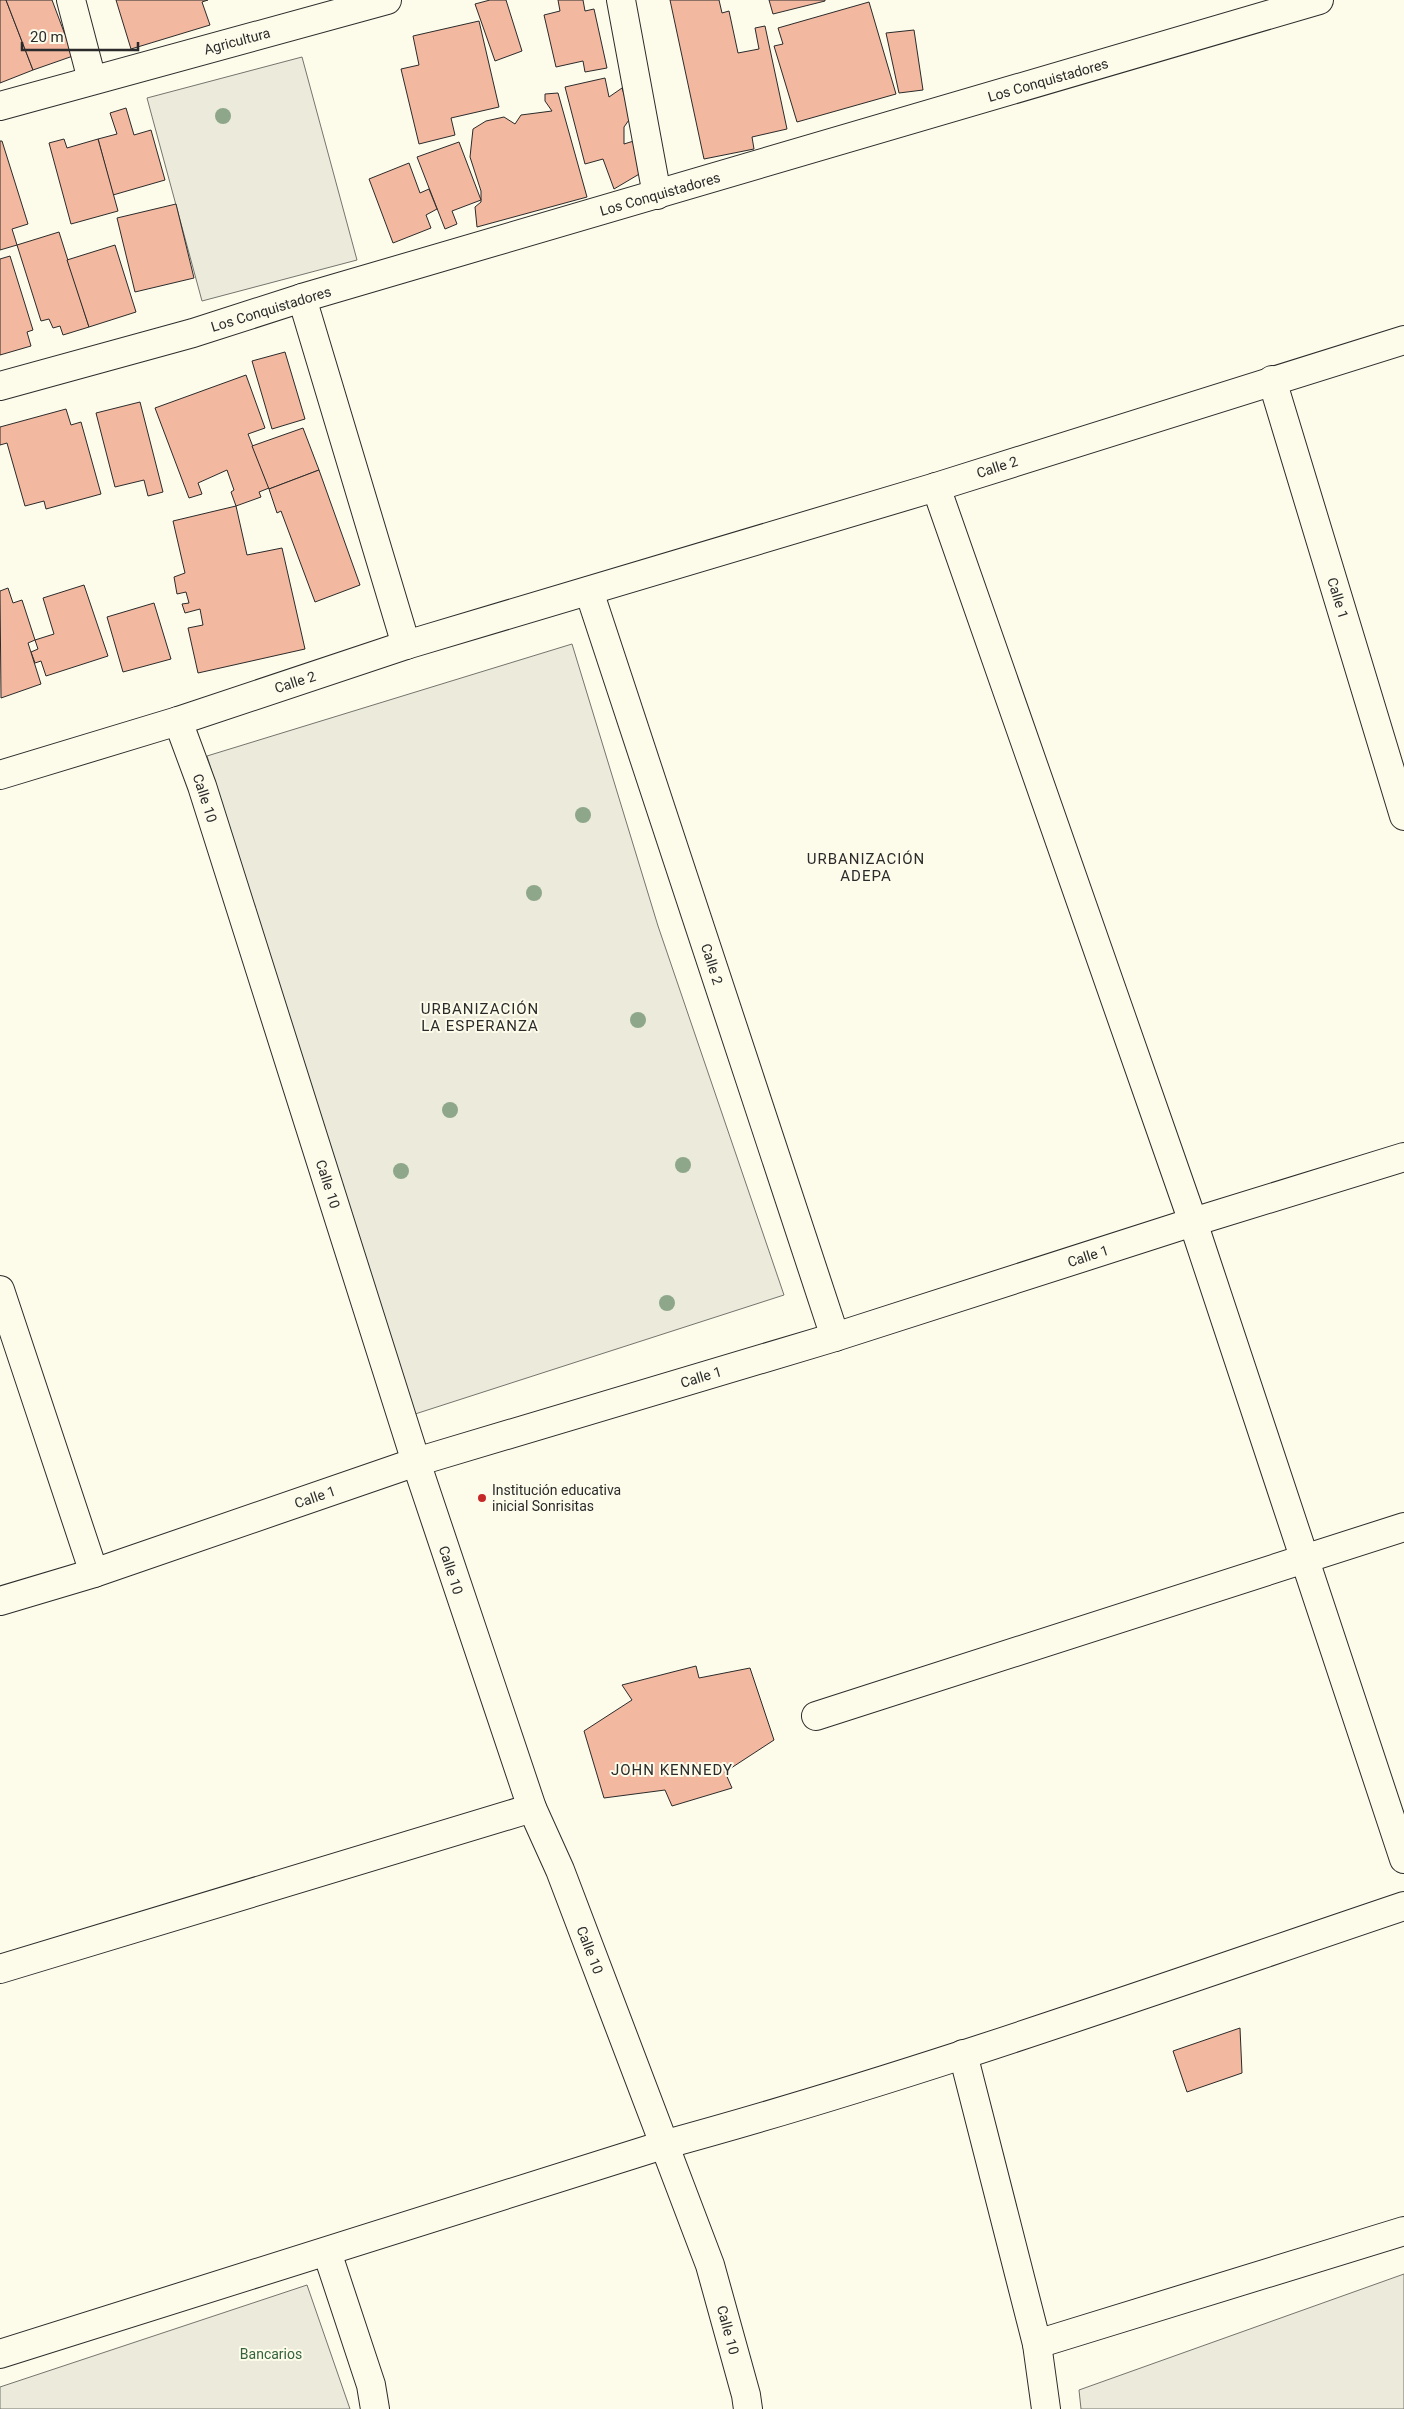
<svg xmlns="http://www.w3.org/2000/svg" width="1404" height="2409" font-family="Roboto,sans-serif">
<rect width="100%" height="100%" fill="#fdfbea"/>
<!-- green -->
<g fill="#ecebdb" stroke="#74746e">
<path d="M302,57L357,260L202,301L147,98Z"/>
<path d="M572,644L658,926L784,1295L412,1415L207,756Z"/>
<path d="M1404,2274V2409H1081L1079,2390Z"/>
<path d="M307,2285L350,2409H0V2387Z"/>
</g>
<!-- building -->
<g fill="#f2b8a0" stroke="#2b2b2b">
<path d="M0,0H6L33,70L0,83Z"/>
<path d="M6,0H52L73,56L33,70Z"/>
<path d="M116,0H208L202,2L210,25L131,49Z"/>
<path d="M490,0H506L522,51L495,61L475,4Z"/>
<path d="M558,0H583L585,11L594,9L607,68L585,72L583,61L556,67L544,15L560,11Z"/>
<path d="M670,0H719L722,13L729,11L738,53L759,49L755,28L765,26L787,129L752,137L754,149L704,159Z"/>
<path d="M769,0H825V1L773,14Z"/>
<path d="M869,2L896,94L797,122L774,46L783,44L778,28Z"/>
<path d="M479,21L499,107L451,118L455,135L419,144L401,69L419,65L413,36Z"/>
<path d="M914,30L923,90L899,93L886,33Z"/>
<path d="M605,78L609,97L622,88L631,117L624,127V144L637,140L641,173L614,189L603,159L585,164L565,87Z"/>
<path d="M558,93L587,197L477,227L475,207L481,202V191L470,157L473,129L486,121L504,117L515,124L521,115L552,111L545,101V94Z"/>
<path d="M126,108L134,135L151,130L165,180L113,195L98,139L117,134L110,113Z"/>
<path d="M64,139L67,148L98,139L118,211L71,224L49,143Z"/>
<path d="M0,141H2L28,224L12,229L17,245L0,250Z"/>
<path d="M459,142L481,200L452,211L457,224L445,229L417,157Z"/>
<path d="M409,163L420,193L429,189L437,209L426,215L431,228L393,243L369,179Z"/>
<path d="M176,204L194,278L135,292L117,218Z"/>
<path d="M59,232L89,327L63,335L60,326L53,328L49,319L41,321L17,245Z"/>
<path d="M115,245L136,312L89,327L67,260Z"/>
<path d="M10,256L33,330L27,332L31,346L0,355V259Z"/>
<path d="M285,352L305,419L272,429L252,361Z"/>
<path d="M246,375L265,428L248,434L269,488L259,492L261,497L236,506L231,492L234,490L227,470L198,483L202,494L189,498L155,408Z"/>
<path d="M140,402L163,492L148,496L144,480L115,487L96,413Z"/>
<path d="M66,409L71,425L81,422L101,494L46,509L44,501L25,506L7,443L0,445V427Z"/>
<path d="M303,428L319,470L269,489L252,446Z"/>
<path d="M319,470L360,585L315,602L281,511L277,513L269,489Z"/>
<path d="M236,506L247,555L282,548L305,649L198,673L188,628L203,625L200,609L185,613L182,604L189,603L186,592L177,594L174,577L185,573L173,521Z"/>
<path d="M84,585L108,656L46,676L41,661L35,663L31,652L38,649L35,640L54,634L43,598Z"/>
<path d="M8,588L13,603L22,600L35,640L28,643L41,684L1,698L0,591Z"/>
<path d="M154,603L171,659L123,672L107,617Z"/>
<path d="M696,1666L699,1678L750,1668L774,1740L725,1772L732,1788L672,1806L665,1790L604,1798L584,1731L632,1700L622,1685Z"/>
<path d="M1240,2028L1242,2073L1187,2092L1173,2051Z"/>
</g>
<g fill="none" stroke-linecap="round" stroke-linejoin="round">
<defs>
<g id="minor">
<path d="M71,0L92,80"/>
<path d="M621,0L657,195"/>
<path d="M0,106L387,0"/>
<path d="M302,298L406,645"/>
<path d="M1272,380L1404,816"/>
<path d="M0,386L193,333L302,298L1319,0"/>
<path d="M936,487L1193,1222L1404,1859"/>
<path d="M589,591L835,1337"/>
<path d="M178,721L202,786L416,1462L532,1808L560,1870L710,2265L746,2395L748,2409"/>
<path d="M0,1290L94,1573"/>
<path d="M0,1601L94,1573L416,1462L835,1337L1193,1222L1404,1157"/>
<path d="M816,1716L1404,1527"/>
<path d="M0,1969L532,1808"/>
<path d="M963,2054L1037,2344L1046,2409"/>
<path d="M327,2252L371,2385L375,2409"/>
<path d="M1037,2344L1404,2231"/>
<path d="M0,2354L663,2145C913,2077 1158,1989 1404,1906"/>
</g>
<path id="tertiary" d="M0,775L178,721L406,645L936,487L1404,340"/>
</defs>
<!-- minor casing -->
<use href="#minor" stroke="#2b2b2b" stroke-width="30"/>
<!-- tertiary casing -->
<use href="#tertiary" stroke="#2b2b2b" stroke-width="30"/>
<!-- minor -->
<use href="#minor" stroke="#fdfbea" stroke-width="28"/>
<!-- tertiary -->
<use href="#tertiary" stroke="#fdfbea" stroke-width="28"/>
</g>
<!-- trees -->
<g fill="#8ea78a">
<circle cx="223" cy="116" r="8"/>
<circle cx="583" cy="815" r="8"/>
<circle cx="534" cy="893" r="8"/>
<circle cx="638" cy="1020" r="8"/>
<circle cx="450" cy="1110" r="8"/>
<circle cx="683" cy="1165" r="8"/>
<circle cx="401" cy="1171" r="8"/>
<circle cx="667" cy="1303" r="8"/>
</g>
<!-- markers -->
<circle fill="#c62828" stroke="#fdfbea" stroke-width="2" cx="482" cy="1498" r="5"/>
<g text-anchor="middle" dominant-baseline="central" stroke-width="4" stroke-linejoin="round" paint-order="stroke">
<!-- street labels -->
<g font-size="14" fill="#2b2b2b" stroke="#fdfbea">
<text transform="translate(237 41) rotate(-15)">Agricultura</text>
<text transform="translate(1048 80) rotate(-16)">Los Conquistadores</text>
<text transform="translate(660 194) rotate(-16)">Los Conquistadores</text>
<text transform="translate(271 309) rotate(-17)">Los Conquistadores</text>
<text transform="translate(997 467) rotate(-18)">Calle 2</text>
<text transform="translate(1338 598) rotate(73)">Calle 1</text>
<text transform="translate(295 682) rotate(-18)">Calle 2</text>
<text transform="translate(205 798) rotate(72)">Calle 10</text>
<text transform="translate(712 964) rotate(72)">Calle 2</text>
<text transform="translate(328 1184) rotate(72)">Calle 10</text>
<text transform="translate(1088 1256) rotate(-18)">Calle 1</text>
<text transform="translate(701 1377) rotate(-17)">Calle 1</text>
<text transform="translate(315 1497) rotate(-19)">Calle 1</text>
<text transform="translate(451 1570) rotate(72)">Calle 10</text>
<text transform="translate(590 1950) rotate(69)">Calle 10</text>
<text transform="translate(728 2330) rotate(75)">Calle 10</text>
</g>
<!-- poi labels -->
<g font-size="14" fill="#2b2b2b" stroke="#fdfbea" text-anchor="start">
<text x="492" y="1490">Institución educativa<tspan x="492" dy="16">inicial Sonrisitas</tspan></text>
</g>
<!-- park labels -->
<g font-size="14" fill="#34623c" stroke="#fdfbea">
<text x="271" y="2354">Bancarios</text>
</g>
<!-- neighbourhood labels -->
<g font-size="15" letter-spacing="1" fill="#2b2b2b" stroke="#fdfbea">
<text x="866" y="859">URBANIZACIÓN<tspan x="866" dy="17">ADEPA</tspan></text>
<text x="480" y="1009">URBANIZACIÓN<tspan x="480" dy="17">LA ESPERANZA</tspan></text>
<text x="672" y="1770">JOHN KENNEDY</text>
</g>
</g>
<!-- scale -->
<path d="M22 42v8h116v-8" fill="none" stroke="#2b2b2b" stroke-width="2.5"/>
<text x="30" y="42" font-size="15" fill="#2b2b2b" stroke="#fdfbea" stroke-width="4" paint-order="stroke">20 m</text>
</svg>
